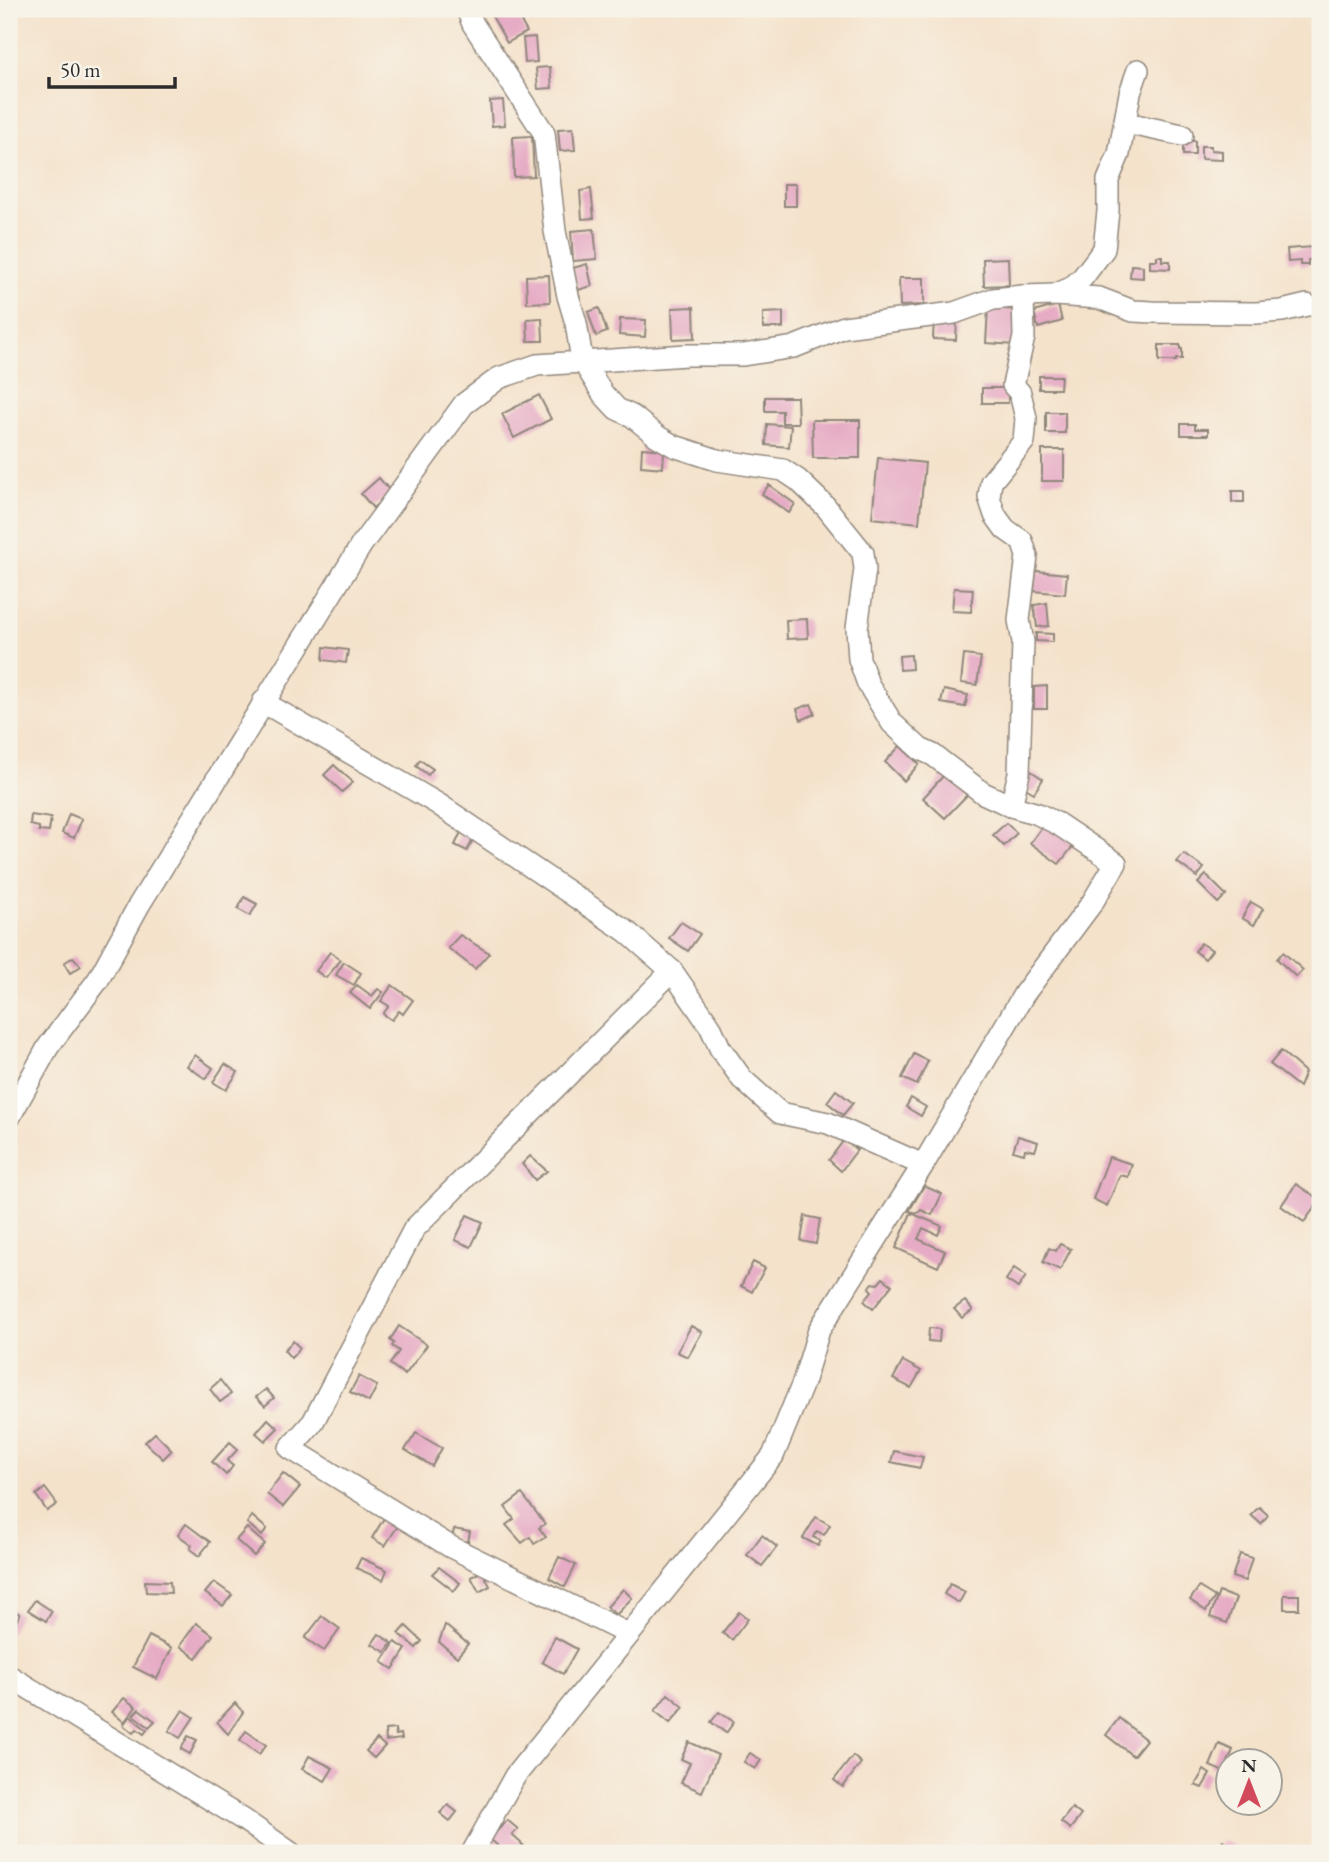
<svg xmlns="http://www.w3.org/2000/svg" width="1329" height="1862" font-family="'EB Garamond',serif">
<rect width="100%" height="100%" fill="#f7f3e8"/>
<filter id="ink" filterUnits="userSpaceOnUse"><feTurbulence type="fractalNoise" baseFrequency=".0143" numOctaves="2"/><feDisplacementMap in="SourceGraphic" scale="14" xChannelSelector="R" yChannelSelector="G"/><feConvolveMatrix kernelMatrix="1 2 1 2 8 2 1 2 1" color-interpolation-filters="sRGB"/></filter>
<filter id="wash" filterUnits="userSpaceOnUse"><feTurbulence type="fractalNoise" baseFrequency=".00686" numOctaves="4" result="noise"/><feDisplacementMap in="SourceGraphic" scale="28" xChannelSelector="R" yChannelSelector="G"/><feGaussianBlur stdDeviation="1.57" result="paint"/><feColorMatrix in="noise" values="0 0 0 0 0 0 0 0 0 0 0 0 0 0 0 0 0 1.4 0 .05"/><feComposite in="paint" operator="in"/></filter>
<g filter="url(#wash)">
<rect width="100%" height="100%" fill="#f4e2cb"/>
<g id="blocks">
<!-- building -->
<g fill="#e6abc5">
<path d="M488,9H514L527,32L507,43Z"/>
<path d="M535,37L537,62L525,63L523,38Z"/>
<path d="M550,67L552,88L538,89L536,68Z"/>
<path d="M503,100L505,125L492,126L490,101Z"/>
<path d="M573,128L575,150L560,151L558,129Z"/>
<path d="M532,136L534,176L514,177L513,137Z"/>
<rect x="1183" y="141" width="12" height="14"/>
<path d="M1201,146H1211V150L1222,151V160L1201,159Z"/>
<rect x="784" y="184" width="12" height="22"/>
<path d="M591,189L594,218L582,219L580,191Z"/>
<path d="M594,229L597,259L573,261L571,231Z"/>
<path d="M1313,247L1314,259L1308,260V265H1300V261L1288,262L1287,249Z"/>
<path d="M1157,256H1162V261H1170V269L1150,268V260H1157Z"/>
<path d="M1008,258L1009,285L984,286L983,259Z"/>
<path d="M587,264L592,286L578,290L573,268Z"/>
<path d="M1131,265L1143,266V278L1130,277Z"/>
<path d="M549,275L550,302L527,303L526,276Z"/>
<path d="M899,278H924V305L900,306Z"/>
<path d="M1058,305L1062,321L1038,328L1034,312Z"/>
<path d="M694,307L695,338L673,339L672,308Z"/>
<path d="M599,308L607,332L596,336L588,312Z"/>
<path d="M988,308L1019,310L1016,345L986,343Z"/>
<path d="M783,312V328H763V313Z"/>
<path d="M542,318L543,341H528L527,319Z"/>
<path d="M620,319L646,320L645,337L619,335Z"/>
<path d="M934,319L957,320L956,340L933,339Z"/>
<path d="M1159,345H1180V349H1182V359H1176V361H1159Z"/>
<path d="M1039,376H1061L1060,389H1039Z"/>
<rect x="982" y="388" width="26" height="15"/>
<path d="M539,395L551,419L514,438L502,414Z"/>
<path d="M765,397H797L798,423H782V411H765Z"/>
<rect x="1046" y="412" width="19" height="21"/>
<path d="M812,420H860V458H813Z"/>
<path d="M767,424L791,426L789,447L766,445Z"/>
<path d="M1181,424H1195V429H1208V435H1181Z"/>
<path d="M642,448L664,450L663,468L641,466Z"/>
<rect x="1042" y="450" width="22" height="31"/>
<path d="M878,458L925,463L919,523L872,518Z"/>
<path d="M379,478L391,492L373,508L361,494Z"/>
<path d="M769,485L795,504L789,513L762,494Z"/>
<rect x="1232" y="491" width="12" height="11"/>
<path d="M1036,571L1067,574L1065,594L1034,591Z"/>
<path d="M954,588L973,589L971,612L952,611Z"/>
<path d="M1047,603L1049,626L1037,627L1034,605Z"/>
<path d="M807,619L808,638L787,639L786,620Z"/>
<path d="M1036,633L1053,634V642L1036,641Z"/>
<path d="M324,647L348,650L346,663L323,660Z"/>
<path d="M911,655L912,669L900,670L899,656Z"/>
<path d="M964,655L981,657L977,685L961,683Z"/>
<path d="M1047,686V709H1034V687Z"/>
<path d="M944,690L968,695L965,707L941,703Z"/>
<path d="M811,704L815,714L801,720L797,709Z"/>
<path d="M900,746L919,764L904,781L885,762Z"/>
<path d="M420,760L433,769L428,775L416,766Z"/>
<path d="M334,765L353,782L342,792L324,775Z"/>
<path d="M1031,771L1043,779L1034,793L1022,786Z"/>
<path d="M945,774L967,795L945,818L923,798Z"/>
<path d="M69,814L82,819L74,838L62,833Z"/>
<path d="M31,815L51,818L49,832L39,831V827L30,825Z"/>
<path d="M1006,823L1017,833L1004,846L993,835Z"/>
<path d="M1045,823L1074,845L1059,864L1030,843Z"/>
<path d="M461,832L474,838L467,851L455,845Z"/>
<path d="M1184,854L1204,868L1197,877L1177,862Z"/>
<path d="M1206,875L1226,895L1218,903L1198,883Z"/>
<path d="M244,897L257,904L250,916L238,909Z"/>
<path d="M1251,902L1263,909L1254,925L1242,918Z"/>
<path d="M681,922L700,934L688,951L669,938Z"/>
<path d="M460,935L489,953L475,969L448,948Z"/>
<path d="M1201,943L1212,950L1205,959L1195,951Z"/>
<path d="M330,952L341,960L326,978L316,971Z"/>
<path d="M1283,952L1303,970L1296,977L1277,959Z"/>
<path d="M73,957L81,966L70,973L64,963Z"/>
<path d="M344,962L361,973L354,985L336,975Z"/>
<path d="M357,985L372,996L378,989L383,992L370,1009L350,993Z"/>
<path d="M392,985L413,1000L403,1014L399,1011L392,1020L383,1014L389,1006L381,1001Z"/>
<path d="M1281,1051L1305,1072L1299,1087L1270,1064Z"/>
<path d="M914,1054L928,1061L917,1085L902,1078Z"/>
<path d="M195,1055L213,1068L206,1079L187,1066Z"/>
<path d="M225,1064L238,1072L226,1090L213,1082Z"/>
<path d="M836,1090L853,1103L843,1115L827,1102Z"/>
<path d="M911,1098L926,1107L921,1116L906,1107Z"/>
<path d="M1018,1136L1038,1142L1035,1151L1025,1149L1024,1154L1013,1151Z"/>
<path d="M844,1140L857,1150L841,1171L829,1160Z"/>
<path d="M530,1156L547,1171L535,1180L522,1164Z"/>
<path d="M1109,1157L1132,1164L1128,1177L1120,1175L1107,1206L1093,1199Z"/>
<path d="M1296,1184L1320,1200L1304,1222L1281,1206Z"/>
<path d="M924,1186L942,1194L932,1215L921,1210L918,1213L909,1211Z"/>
<path d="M911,1213L942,1226L938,1235L923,1228L918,1239L945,1251L938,1267L896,1248Z"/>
<path d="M467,1215L483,1222L471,1247L455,1240Z"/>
<path d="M805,1216L820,1219L816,1244L801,1241Z"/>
<path d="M1060,1244L1071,1249L1060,1270L1043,1262L1049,1248L1056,1251Z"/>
<path d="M753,1262L765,1268L752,1292L741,1286Z"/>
<path d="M1014,1268L1026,1276L1018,1288L1006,1280Z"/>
<path d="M883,1278L892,1285L873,1309L864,1301L872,1291L869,1288L873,1283L878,1284Z"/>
<path d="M965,1301L973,1310L962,1318L954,1309Z"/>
<path d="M399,1326L427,1345L405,1375L390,1364L399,1351L392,1346L394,1343L390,1340Z"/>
<path d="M691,1326L702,1332L688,1357L677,1352Z"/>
<path d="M929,1328L940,1329L939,1342L928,1341Z"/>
<path d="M293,1341L300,1348L291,1358L284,1350Z"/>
<path d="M903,1361L921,1371L911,1388L893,1379Z"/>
<path d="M359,1376L377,1386L369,1402L350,1392Z"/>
<path d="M220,1380L231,1394L220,1402L210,1389Z"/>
<path d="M266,1389L274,1398L265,1406L256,1397Z"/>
<path d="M268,1419L278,1428L265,1441L256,1433Z"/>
<path d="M155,1433L172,1450L163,1459L145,1442Z"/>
<path d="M416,1433L442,1448L432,1466L405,1450Z"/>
<path d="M230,1442L238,1449L227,1461L233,1466L226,1475L212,1462Z"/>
<path d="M894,1451L923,1457L920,1468L891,1462Z"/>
<path d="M283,1473L300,1487L283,1507L267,1494Z"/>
<path d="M45,1488L57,1504L47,1511L36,1495Z"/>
<path d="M522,1494L545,1524L539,1528L546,1537L534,1544L530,1537L522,1543L506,1525L514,1519L505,1507Z"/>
<path d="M1259,1507L1268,1515L1261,1524L1251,1515Z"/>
<path d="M386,1515L399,1524L385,1546L372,1538Z"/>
<path d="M252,1516L267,1529L262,1536L247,1523Z"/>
<path d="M816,1517L830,1525L824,1535L817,1531L813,1537L821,1541L818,1546L803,1538Z"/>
<path d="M186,1524L210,1542L199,1556L190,1549L192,1545L178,1535Z"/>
<path d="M247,1528L265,1544L254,1556L236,1540Z"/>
<path d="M454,1529L470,1532L468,1542L452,1539Z"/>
<path d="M762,1535L777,1547L762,1566L747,1555Z"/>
<path d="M1240,1554L1252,1558L1245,1581L1232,1577Z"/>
<path d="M559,1557L576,1565L565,1587L549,1578Z"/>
<path d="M361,1558L387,1570L383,1580L356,1568Z"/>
<path d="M439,1567L460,1583L454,1591L432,1574Z"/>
<path d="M482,1571L490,1586L479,1592L471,1577Z"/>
<path d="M145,1581L170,1582L171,1593L146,1592Z"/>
<path d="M214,1582L232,1595L223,1606L205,1593Z"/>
<path d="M950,1584L965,1592L959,1603L944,1594Z"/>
<path d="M1199,1587L1215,1597L1206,1611L1190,1600Z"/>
<path d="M623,1589L632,1598L616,1615L607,1607Z"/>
<path d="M1219,1592L1236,1598L1227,1623L1210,1617Z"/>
<rect x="1284" y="1595" width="15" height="14"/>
<path d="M35,1600L52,1611L46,1621L28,1610Z"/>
<path d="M9,1608L20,1614L9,1635Z"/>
<path d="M739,1612L748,1619L732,1640L722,1633Z"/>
<path d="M322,1616L340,1629L324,1651L305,1638Z"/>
<path d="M196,1623L213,1635L196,1658L180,1646Z"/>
<path d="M445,1625L468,1644L457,1657L439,1642Z"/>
<path d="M406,1626L422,1641L416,1648L399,1634Z"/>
<path d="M379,1634L392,1643L385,1652L372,1644Z"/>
<path d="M149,1636L172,1648L157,1679L133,1667Z"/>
<path d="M555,1637L577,1649L563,1674L542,1662Z"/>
<path d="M395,1642L406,1649L393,1669L382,1662Z"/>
<path d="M668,1694L684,1707L670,1723L655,1711Z"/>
<path d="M124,1698L136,1707L124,1722L112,1712Z"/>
<path d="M235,1703L243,1712L228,1734L217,1722Z"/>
<path d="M139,1709L155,1721L149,1727L133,1715Z"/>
<path d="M183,1710L194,1717L180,1738L169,1731Z"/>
<path d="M719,1712L734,1722L726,1733L711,1722Z"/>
<path d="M130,1716L147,1730L144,1734L137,1729L133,1733L123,1725Z"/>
<path d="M1119,1718L1146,1740L1133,1756L1106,1735Z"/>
<path d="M395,1729L396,1735L401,1734L402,1739L386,1741L385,1730Z"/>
<path d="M246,1731L266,1745L259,1754L240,1740Z"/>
<path d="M188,1736L197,1740L190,1754L181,1749Z"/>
<path d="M377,1739L385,1746L374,1758L366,1751Z"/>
<path d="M689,1742L718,1755L702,1792L681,1783L690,1763L681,1759Z"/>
<path d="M1219,1744L1233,1750L1224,1772L1210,1766Z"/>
<path d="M750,1753L761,1760L755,1769L744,1762Z"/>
<path d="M309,1756L333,1768L325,1781L302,1769Z"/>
<path d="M853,1756L861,1763L843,1787L834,1780Z"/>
<path d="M1204,1770L1210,1774L1202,1788L1195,1785Z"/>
<path d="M448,1805L457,1812L450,1821L440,1813Z"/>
<path d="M1072,1808L1081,1815L1070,1829L1061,1822Z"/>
<path d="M507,1820L518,1829L512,1835L523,1845L515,1853H506L490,1839Z"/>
<path d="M1223,1840L1244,1853H1214Z"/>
</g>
</g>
</g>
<g filter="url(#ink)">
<use href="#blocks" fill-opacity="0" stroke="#90867b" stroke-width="2"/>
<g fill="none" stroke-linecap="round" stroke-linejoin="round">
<defs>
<g id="minor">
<path d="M467,9L473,24L544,133L555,231L568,296L576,323L582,360L603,394L617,409L632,416L657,436L674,446L717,460L783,470L798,480L826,507L863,553L865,569L857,628L859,659L868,684L892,723L920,749L933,755L983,793L1011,806L1038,814L1058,824L1116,863L1092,903L1024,994L923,1165L819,1330L803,1383L773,1456L515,1776L472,1853"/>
<path d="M1126,123L1182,135"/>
<path d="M1057,294L1071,288L1083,277L1104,249L1108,211V180L1119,154L1130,93L1138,70"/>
<path d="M263,702L438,804L626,931L672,971L710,1026L720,1048L742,1079L780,1113L828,1123L923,1165"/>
<path d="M1011,806L1019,773L1023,642L1019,620L1027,556L1022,541L1005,529L995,515L989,497L991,482L1024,441L1026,418L1020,393L1013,385L1024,337L1023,296"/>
<path d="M9,1118L48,1047L98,980L139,905L362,544L464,404L499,378L537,365L687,355H743L794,347L844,327L954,313L993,299L1023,296L1055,295L1099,298L1133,311L1153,312L1256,313L1282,311L1307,305"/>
<path d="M628,1634L451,1547L290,1448L313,1422L414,1229L672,971"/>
<path d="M9,1676L244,1820L291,1853"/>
</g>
</defs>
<!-- minor casing -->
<use href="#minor" stroke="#90867b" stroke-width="24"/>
<!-- minor -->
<use href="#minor" stroke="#fff" stroke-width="21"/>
</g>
</g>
<!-- margin -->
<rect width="1329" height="1862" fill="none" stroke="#f7f3e8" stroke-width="35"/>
<!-- north arrow -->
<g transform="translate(1249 1782)"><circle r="33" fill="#f7f3e8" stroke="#a5a39c" stroke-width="2"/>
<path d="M0-5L12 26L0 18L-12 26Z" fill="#d1495b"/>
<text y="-10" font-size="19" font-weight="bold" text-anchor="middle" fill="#2b2b2b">N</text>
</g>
<!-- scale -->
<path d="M49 77v10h126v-10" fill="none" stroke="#2b2b2b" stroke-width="3.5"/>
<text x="60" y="77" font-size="21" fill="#2b2b2b" stroke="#f7f3e8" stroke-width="5" paint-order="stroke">50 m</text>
</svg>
